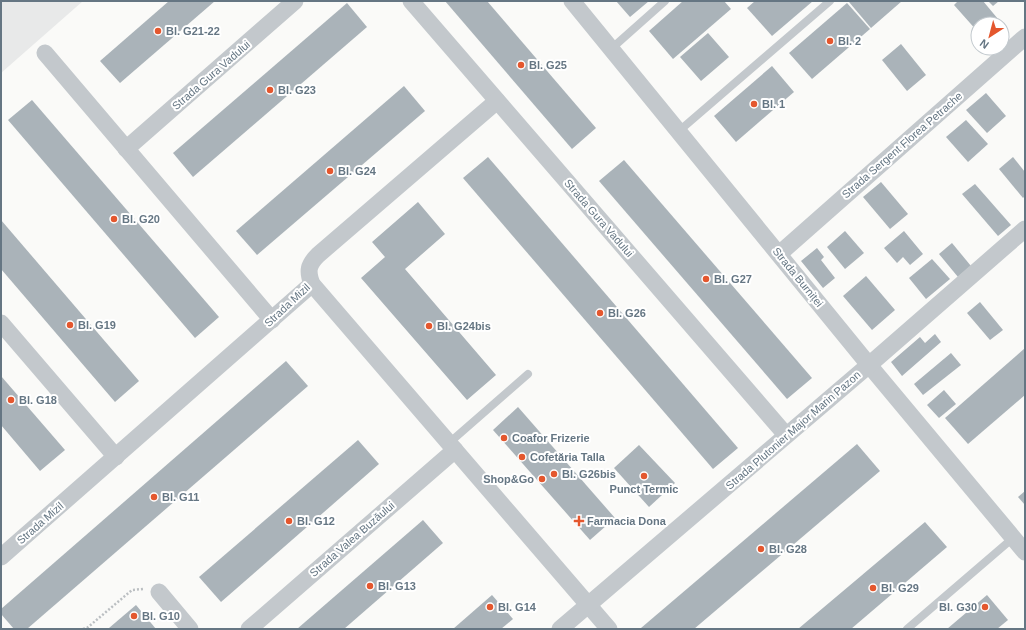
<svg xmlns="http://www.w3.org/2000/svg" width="1026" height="630" font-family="Arial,sans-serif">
<rect width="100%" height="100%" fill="#fafaf8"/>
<!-- built -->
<path fill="#e8e9e9" d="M1,1H83L1,73Z"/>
<!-- building -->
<g fill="#aab3b9">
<path d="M169,1H215L120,83L100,61Z"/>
<path d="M445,1H487L596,128L572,149Z"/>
<path d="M616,1H649L630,17Z"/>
<path d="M683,1H724L731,9L673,59L649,31Z"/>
<path d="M755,1H813L772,36L747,8Z"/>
<path d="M850,1H902L871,28L849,2Z"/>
<path d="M958,1H983L998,19L993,24H978V32L954,5Z"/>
<path d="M988,1H999L993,6Z"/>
<path d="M347,3L367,27L193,177L173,153Z"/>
<path d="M847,3L870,29L812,79L789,53Z"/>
<path d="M708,33L729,57L701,81L680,57Z"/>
<path d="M901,44L926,75L907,91L882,60Z"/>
<path d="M772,66L794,92L736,142L714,116Z"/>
<path d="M404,86L425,111L257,255L236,231Z"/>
<path d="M986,93L1006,116L987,133L966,110Z"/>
<path d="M32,100L219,317L195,338L8,120Z"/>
<path d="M966,120L988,144L968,162L946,137Z"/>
<path d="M488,157L738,448L713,469L463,178Z"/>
<path d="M1013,157L1025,172V196L1023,198L999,169Z"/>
<path d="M624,160L812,378L787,399L599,181Z"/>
<path d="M881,182L908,214L890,229L863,197Z"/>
<path d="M975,184L1011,225L998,236L962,194Z"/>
<path d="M418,202L445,234L405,269L496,375L467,400L361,278L385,257L372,242Z"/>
<path d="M1,220L139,381L115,402L1,269Z"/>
<path d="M845,231L864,253L845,269L827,247Z"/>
<path d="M904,231L923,254L910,265L903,257L897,263L884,248Z"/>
<path d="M952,243L971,266L958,277L939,254Z"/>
<path d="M817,248L824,257L821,260L835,278L823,288L801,261Z"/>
<path d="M932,259L950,279L926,299L909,278Z"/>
<path d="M866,276L895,310L872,330L843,296Z"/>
<path d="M980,302L1003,330L990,340L967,313Z"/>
<path d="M935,334L941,342L902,376L891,362L920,337L925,343Z"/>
<path d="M1025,348V395L968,444L945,418Z"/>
<path d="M951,353L961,365L923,395L914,384Z"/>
<path d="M286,361L308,386L27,629H14L1,614V609Z"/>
<path d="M1,376L65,450L40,471L1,425Z"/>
<path d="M944,390L956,404L939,418L927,405Z"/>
<path d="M518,407L615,518L590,540L493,430Z"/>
<path d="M358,440L379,464L221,602L199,577Z"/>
<path d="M857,444L880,471L694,629H642L641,628Z"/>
<path d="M639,445L675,483L649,507L614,468Z"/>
<path d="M1025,491V505L1018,497Z"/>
<path d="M423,520L443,543L344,629H297Z"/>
<path d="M925,522L947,547L851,629H798Z"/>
<path d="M492,595L513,619L501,629H453Z"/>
<path d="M987,595L1008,620L997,629H947Z"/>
<path d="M136,605L156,629H111L109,628Z"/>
</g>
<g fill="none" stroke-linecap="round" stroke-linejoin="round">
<!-- path -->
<path stroke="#bbbfc2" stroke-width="2.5" stroke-dasharray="2 2" stroke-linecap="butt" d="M83,629L87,628L132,590L143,589"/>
<!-- service -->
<g stroke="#c3c8cc" stroke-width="8">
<path d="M611,49L665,1"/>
<path d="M679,131L830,1"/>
<path d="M449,443L528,374"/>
<path d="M907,629L1013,538"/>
</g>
<!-- minor -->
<g stroke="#c3c8cc" stroke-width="17">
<path d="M411,1L786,435"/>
<path d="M572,1L869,365L1025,552"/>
<path d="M45,53L272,320"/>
<path d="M497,101L318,255C308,265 307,271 312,284L609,629"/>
<path d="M126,149L295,1"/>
<path d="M779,254L1025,37"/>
<path d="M1,323L116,457"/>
<path d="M1,557L312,284"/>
<path d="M159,592L190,629"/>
<path d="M249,629L455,450"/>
<path d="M560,629L869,365L1025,229"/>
</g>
</g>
<!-- markers -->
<g fill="#e4572e" stroke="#fff" stroke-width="1.5">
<circle cx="158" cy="31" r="4"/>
<circle cx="830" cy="41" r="4"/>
<circle cx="521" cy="65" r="4"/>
<circle cx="270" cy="90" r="4"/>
<circle cx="754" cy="104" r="4"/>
<circle cx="330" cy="171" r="4"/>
<circle cx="114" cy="219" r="4"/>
<circle cx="706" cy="279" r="4"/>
<circle cx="600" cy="313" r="4"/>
<circle cx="70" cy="325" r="4"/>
<circle cx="429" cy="326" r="4"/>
<circle cx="11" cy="400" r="4"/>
<circle cx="504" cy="438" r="4"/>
<circle cx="522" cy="457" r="4"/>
<circle cx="554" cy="474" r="4"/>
<circle cx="644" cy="476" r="4"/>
<circle cx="542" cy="479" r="4"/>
<circle cx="154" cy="497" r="4"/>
<circle cx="289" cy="521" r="4"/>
<path d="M577 515h4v4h4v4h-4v4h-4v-4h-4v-4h4z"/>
<circle cx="761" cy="549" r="4"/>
<circle cx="370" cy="586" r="4"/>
<circle cx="873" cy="588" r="4"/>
<circle cx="490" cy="607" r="4"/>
<circle cx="985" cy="607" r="4"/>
<circle cx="134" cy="616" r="4"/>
</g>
<g text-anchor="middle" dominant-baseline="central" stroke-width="4" stroke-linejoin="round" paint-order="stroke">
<!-- poi labels -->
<g font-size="11" font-weight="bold" fill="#657683" stroke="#fff" text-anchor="start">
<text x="166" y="31">Bl. G21-22</text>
<text x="838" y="41">Bl. 2</text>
<text x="529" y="65">Bl. G25</text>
<text x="278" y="90">Bl. G23</text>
<text x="762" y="104">Bl. 1</text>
<text x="338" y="171">Bl. G24</text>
<text x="122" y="219">Bl. G20</text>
<text x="714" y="279">Bl. G27</text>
<text x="608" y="313">Bl. G26</text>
<text x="78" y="325">Bl. G19</text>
<text x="437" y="326">Bl. G24bis</text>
<text x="19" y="400">Bl. G18</text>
<text x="512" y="438">Coafor Frizerie</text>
<text x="530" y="457">Cofetăria Talla</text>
<text x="562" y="474">Bl. G26bis</text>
<text x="534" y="479" text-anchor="end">Shop&amp;Go</text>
<text x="644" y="489" text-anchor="middle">Punct Termic</text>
<text x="162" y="497">Bl. G11</text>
<text x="297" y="521">Bl. G12</text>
<text x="587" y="521">Farmacia Dona</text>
<text x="769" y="549">Bl. G28</text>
<text x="378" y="586">Bl. G13</text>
<text x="881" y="588">Bl. G29</text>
<text x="498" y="607">Bl. G14</text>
<text x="977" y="607" text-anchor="end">Bl. G30</text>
<text x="142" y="616">Bl. G10</text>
</g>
<!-- street labels -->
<g font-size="11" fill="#657683" stroke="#fff">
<text transform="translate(211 75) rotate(-41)">Strada Gura Vadului</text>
<text transform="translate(902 145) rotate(-41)">Strada Sergent Florea Petrache</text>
<text transform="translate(599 218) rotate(49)">Strada Gura Vadului</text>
<text transform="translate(798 277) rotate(51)">Strada Burniței</text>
<text transform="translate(287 305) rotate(-43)">Strada Mizil</text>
<text transform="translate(793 430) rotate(-41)">Strada Plutonier Major Marin Pazon</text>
<text transform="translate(40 523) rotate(-41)">Strada Mizil</text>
<text transform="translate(352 539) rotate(-41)">Strada Valea Buzăului</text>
</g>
</g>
<!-- border -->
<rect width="1026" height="630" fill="none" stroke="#657683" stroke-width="4"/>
<!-- north arrow -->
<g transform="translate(990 36) rotate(216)"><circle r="19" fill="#ffffff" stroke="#c1c8cd"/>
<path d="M0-3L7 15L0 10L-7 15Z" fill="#e4572e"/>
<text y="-6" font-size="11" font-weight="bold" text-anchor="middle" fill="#657683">N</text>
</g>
</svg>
